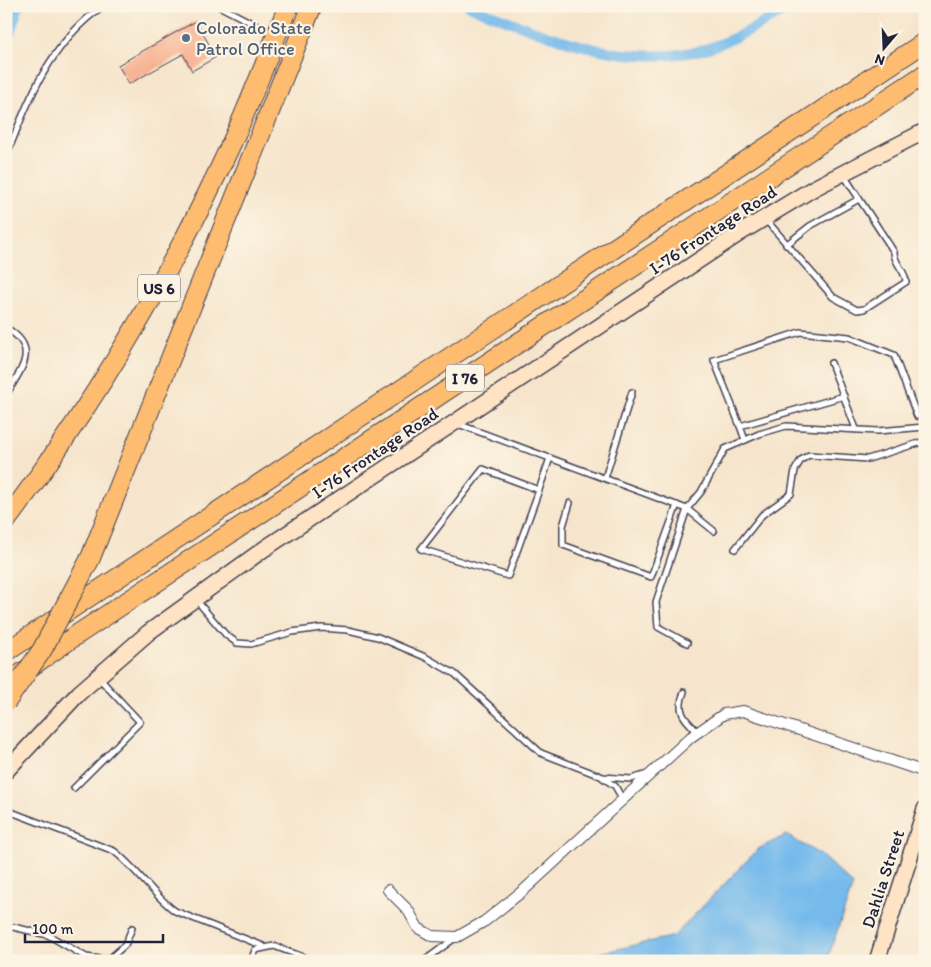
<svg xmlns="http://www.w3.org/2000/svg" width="931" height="967" font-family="Itim,sans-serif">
<rect width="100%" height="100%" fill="#fcf5e5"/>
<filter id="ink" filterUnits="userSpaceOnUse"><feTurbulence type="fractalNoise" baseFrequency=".02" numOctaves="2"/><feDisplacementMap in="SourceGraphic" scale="10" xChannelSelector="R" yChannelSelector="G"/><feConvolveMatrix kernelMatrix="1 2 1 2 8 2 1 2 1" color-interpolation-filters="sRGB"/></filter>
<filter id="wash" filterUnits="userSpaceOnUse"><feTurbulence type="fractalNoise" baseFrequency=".0096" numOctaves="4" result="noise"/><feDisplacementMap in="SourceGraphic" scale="20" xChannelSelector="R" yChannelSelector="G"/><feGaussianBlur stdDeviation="1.12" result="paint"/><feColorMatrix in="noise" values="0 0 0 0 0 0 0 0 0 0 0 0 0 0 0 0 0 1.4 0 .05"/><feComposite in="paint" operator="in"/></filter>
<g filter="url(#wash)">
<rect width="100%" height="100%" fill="#f6e5cc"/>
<!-- water -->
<path fill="#74baeb" stroke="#4b6e93" d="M786,835L821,855L853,885L827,961H565L674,936L758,849Z"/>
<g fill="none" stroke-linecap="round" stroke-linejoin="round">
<!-- canal -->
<g stroke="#74baeb" stroke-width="10">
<path d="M469,6C543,33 612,67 693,52C724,47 766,21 793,6"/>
<path d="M6,44L19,6"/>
</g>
</g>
<g id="blocks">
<!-- building -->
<path fill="#f6b090" d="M196,21L216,57L192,71L183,54L129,84L118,65Z"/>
</g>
</g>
<g filter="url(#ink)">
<use href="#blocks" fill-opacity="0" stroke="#423f51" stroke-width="1"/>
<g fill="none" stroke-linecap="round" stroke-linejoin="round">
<defs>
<g id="lane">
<path d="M219,6L273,34"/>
<path d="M6,157C28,99 51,42 103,6"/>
<path d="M766,220L833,297L857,310L864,309L906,282C906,271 894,264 894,252L843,174"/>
<path d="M786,245L810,226L859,199"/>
<path d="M6,328C40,348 22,368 6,395"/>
<path d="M831,363L856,429"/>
<path d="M844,396L740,426L714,360L800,332L849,337L894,355L917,416"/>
<path d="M458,424L687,509L701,492L725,449L759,434L786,426L878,431L925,427"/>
<path d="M740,426L745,440"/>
<path d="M605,478L632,392"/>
<path d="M539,490L508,576L421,549L483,469L539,490L550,458"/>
<path d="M570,503L563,526V545L651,577L677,505"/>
<path d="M735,549L762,515L791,494L795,470L801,460L809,455L868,459L925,441"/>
<path d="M197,601L226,635L237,643L251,644L292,632L321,628L348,630L378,637L425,657L455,674L541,753L603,777L631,779L648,774"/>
<path d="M687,643L658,627L656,602L687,509L714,531"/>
<path d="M684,692C676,711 684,719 698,732"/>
<path d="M603,778L615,786L623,800"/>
<path d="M74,788L140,722L98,677"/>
<path d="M6,810L114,851C137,869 152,894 175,911L263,946"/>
<path d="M6,927H13L48,935L86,957L108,960L125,945L132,928"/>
<path d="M251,961L255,950L274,946L314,961"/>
<path d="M424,961L455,938"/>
</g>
<path id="street" d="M388,890L408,910L418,928L432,936L457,937L485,921L524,890L691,737L724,714L743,711L925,772"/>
<g id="secondary">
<path d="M6,771L79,693L149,632L264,549L740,233L814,188L925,131"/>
<path d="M877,961L925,809"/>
</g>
<g id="highway">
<path d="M6,521C96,401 171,275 233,140C253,96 270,51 288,6"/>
<path d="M90,559L312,6"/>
<path d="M6,652L925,42"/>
<path d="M6,684L78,634L925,74"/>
</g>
</defs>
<!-- lane casing -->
<use href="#lane" stroke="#423f51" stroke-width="8"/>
<!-- street casing -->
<use href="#street" stroke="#423f51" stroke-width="12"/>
<!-- secondary casing -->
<use href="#secondary" stroke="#423f51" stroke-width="18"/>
<!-- highway casing -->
<use href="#highway" stroke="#423f51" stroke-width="21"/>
<!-- lane -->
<use href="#lane" stroke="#fff" stroke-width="5"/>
<!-- street -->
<use href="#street" stroke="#fff" stroke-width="10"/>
<!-- secondary -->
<use href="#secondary" stroke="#fee4c5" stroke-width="15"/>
<!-- highway -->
<use href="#highway" stroke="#fdbc6f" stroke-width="19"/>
<defs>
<path id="highway-bridge" d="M6,702L42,650L90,559"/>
</defs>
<!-- highway-bridge casing -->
<use href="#highway-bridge" stroke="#423f51" stroke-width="21" stroke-linecap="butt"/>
<!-- highway-bridge -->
<use href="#highway-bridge" stroke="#fdbc6f" stroke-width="19"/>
</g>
</g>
<!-- markers -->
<circle fill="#5c6f8a" stroke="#fcf5e5" stroke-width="2" cx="186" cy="38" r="5"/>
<g text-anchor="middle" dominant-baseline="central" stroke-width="4.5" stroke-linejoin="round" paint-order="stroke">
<!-- shield labels -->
<g fill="#fcf5e5" stroke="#63616e" stroke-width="1">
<rect x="138" y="274.5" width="42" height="27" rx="4"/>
<rect x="446" y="364.5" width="38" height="27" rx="4"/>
</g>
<g font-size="16" font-weight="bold" fill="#22223b">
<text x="159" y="288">US 6</text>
<text x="465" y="378">I 76</text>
</g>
<!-- service labels -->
<g font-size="18" fill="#4e5e75" stroke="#fcf5e5" text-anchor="start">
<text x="196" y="28">Colorado State<tspan x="196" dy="21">Patrol Office</tspan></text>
</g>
<!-- street labels -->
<g font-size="18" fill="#22223b" stroke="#fcf5e5">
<text transform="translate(713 230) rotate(-33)">I-76 Frontage Road</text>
<text transform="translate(375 453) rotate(-34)">I-76 Frontage Road</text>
<text transform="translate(883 879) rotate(-72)">Dahlia Street</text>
</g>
</g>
<!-- margin -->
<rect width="931" height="967" fill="none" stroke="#fcf5e5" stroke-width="25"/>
<!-- north arrow -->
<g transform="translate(884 48) rotate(199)" stroke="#fcf5e5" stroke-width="4" paint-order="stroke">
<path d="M0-4L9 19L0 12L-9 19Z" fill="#22223b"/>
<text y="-8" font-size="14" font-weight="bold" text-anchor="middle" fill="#22223b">N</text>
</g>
<!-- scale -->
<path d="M25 934v8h138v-8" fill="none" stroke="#22223b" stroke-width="2.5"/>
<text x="32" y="934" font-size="15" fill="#22223b" stroke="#fcf5e5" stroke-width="4" paint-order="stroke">100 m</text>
</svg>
